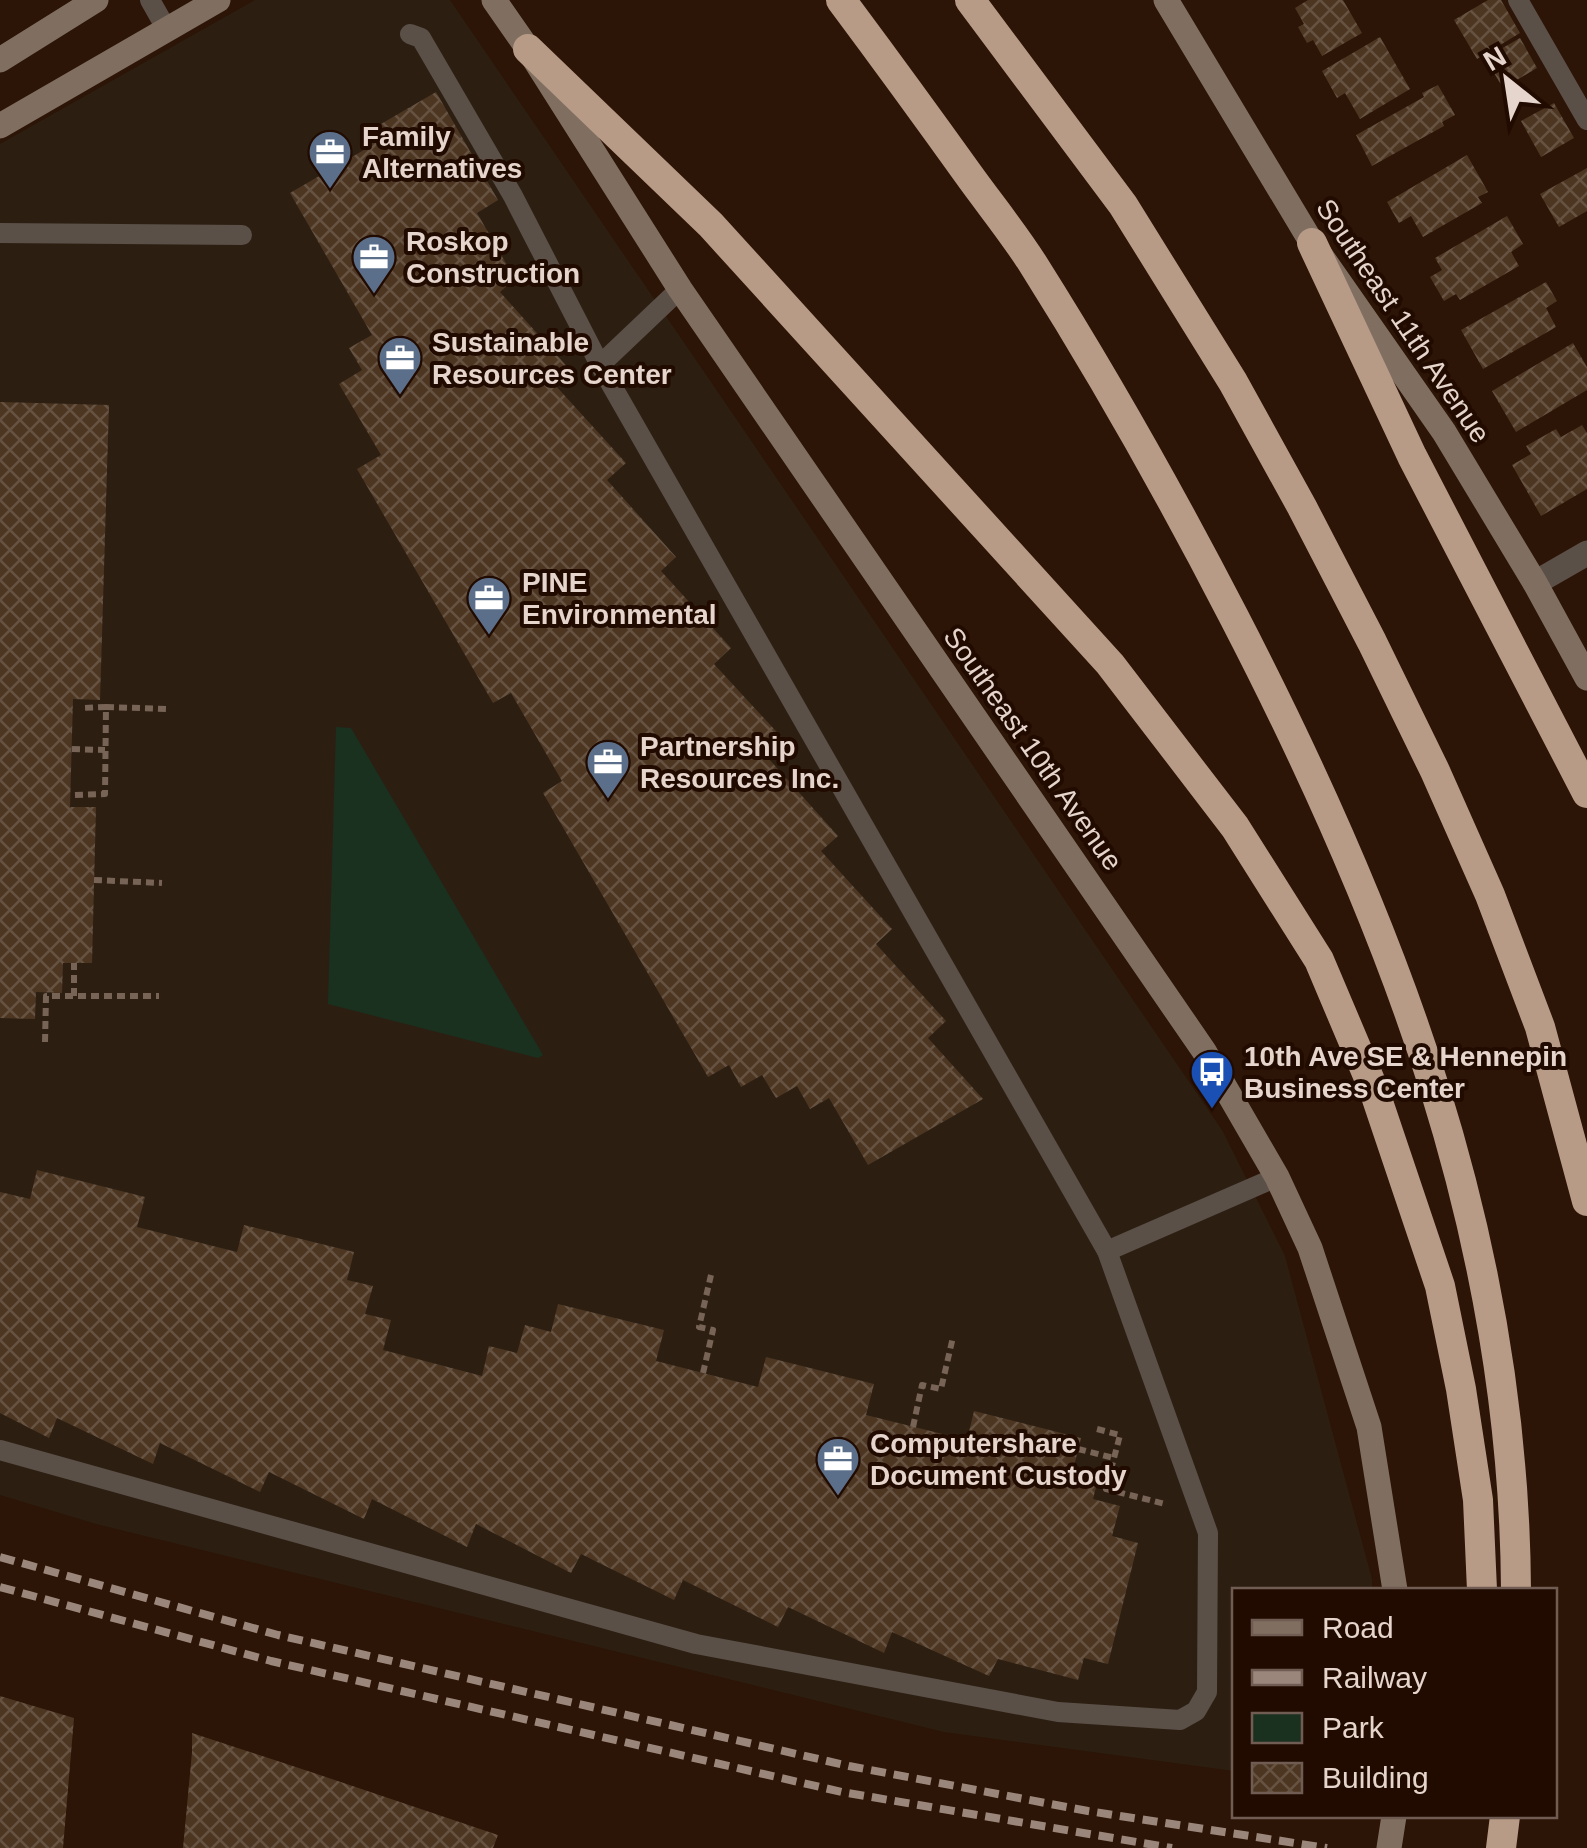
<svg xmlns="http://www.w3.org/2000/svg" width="1587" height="1848" font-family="Helvetica,sans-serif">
<defs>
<pattern id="building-cross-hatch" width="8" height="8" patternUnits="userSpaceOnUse" patternTransform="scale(2.5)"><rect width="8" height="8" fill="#4c3622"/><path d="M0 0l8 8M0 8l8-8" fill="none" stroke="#665241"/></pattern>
</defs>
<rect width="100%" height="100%" fill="#2c1406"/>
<!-- commercial -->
<path fill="#2c1f12" d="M255,0H450L1222,1130L1285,1256L1372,1579V1590H1234V1771L944,1732L96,1524L0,1495V144Z"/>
<!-- park -->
<path fill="#1a3120" d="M336,727L351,728L543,1055L538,1058L328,1004Z"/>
<!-- building -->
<g fill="url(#building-cross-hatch)">
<path d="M1308,0H1343L1362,33L1322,56L1313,40L1307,43L1298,27L1304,24L1295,8Z"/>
<path d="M1488,0H1501L1520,33L1477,59L1454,20Z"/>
<path d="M1380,37L1410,89L1360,119L1345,93L1337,98L1322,71Z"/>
<path d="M1520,38L1537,68L1503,88L1485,58Z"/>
<path d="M1438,85L1455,115L1442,122L1444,126L1372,166L1356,135L1424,97L1422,93Z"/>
<path d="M436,92L498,200L477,213L515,279L500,292L571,371L555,385L626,463L607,480L676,557L661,571L731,648L714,664L786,742L768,758L838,836L821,851L892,929L876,944L946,1021L928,1038L983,1099L868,1165L829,1098L810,1109L797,1086L776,1098L762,1075L741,1087L729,1065L708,1077L543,793L562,781L511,693L493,703L357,469L381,455L339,384L362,370L349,348L372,335L290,193L369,147L362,135Z"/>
<path d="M1554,103L1574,138L1541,157L1521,121Z"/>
<path d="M1467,155L1488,192L1478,197L1482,203L1423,237L1411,216L1399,223L1387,202Z"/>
<path d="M1587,168V211L1559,227L1540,194Z"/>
<path d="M1507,216L1523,244L1511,252L1519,266L1460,300L1456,294L1444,301L1430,277L1442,270L1435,258Z"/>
<path d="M1546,282L1557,301L1546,308L1556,327L1483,369L1461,330Z"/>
<path d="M1573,343L1587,367V390L1516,432L1492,391Z"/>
<path d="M0,402L109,405L100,700L73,699L70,807H96L92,963H63L62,993L36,992L35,1019L0,1018Z"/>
<path d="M1582,425L1587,433V489L1541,516L1512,465L1531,454L1526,446L1556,429L1561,437Z"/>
<path d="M37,1170L145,1197L137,1227L237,1252L244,1225L354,1252L347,1280L373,1286L365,1314L391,1320L383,1350L482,1376L489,1346L517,1353L525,1325L551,1332L558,1304L664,1330L656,1361L758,1387L766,1357L874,1384L866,1415L967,1440L974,1411L1081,1438L1074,1466L1100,1472L1093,1499L1120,1506L1112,1536L1138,1543L1108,1664L1084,1658L1078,1680L998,1659L989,1676L892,1632L884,1653L788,1607L778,1627L683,1580L674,1600L581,1554L571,1573L476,1524L467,1547L372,1499L364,1519L269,1472L260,1492L160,1443L153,1464L57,1418L49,1438L0,1413V1192L30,1199Z"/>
<path d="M0,1696L74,1718L63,1848H0Z"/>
<path d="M192,1733L314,1773L498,1835L493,1848H183L192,1752Z"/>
</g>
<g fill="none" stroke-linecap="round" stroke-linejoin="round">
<!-- path -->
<g stroke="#786357" stroke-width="6" stroke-dasharray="8 5" stroke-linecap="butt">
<path d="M106,707L167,709"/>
<path d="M72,749L105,750"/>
<path d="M75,795L105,794L106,707L82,708"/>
<path d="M94,880L162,883"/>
<path d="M74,996V963"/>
<path d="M45,1042L46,996H159"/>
<path d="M703,1373L713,1330L699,1327L711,1275"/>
<path d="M913,1427L922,1385L941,1389L953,1337"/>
<path d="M1097,1429L1120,1435L1106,1489L1165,1504"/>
<path d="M1078,1449L1114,1458"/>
</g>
<!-- lane -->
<g stroke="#5b5048" stroke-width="20">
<path d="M150,0L167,30"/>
<path d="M1518,0L1587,120"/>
<path d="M0,233L242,235"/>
<path d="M600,365L680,289"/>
<path d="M1107,1251L1277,1177"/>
<path d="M0,1450L696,1644L1058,1712L1180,1720L1196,1711L1207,1692L1208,1533L1107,1251L600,365L513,196L421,38L410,34"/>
</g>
<!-- street -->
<path stroke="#5b5048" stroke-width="25" d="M1535,583L1587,553"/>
<!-- secondary -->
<g stroke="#806f61" stroke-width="25">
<path d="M494,0L528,49L680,289L1204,1051L1277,1177L1310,1248L1369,1427L1395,1590"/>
<path d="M1166,0L1312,243L1444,432L1535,583L1587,678"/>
<path d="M0,60L96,0"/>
<path d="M0,126L218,0"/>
<path d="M1389,1848L1394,1816"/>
</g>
<!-- highway -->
<g stroke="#b79b86" stroke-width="30">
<path d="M841,0C885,59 928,118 971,178C992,207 1014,234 1033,264C1105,378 1172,497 1234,617C1394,926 1514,1238 1516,1590"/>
<path d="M970,0L1123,205L1233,382L1302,507L1372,642L1435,771L1490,895L1540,1027L1587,1201"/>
<path d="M528,49L711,225L1110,664L1235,827L1319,960L1374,1090L1440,1286L1461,1389L1478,1500L1482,1590"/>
<path d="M1312,243L1412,456L1587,793"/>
<path d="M1501,1848L1505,1816"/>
</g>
<!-- rail -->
<g stroke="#9a867b" stroke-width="8" stroke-dasharray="15 8" stroke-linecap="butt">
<path d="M0,1557L278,1635L849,1766L1088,1811L1327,1848"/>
<path d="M0,1587L271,1661L842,1792L1172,1848"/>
</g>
</g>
<!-- icons -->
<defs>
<symbol id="office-pin" viewBox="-11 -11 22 30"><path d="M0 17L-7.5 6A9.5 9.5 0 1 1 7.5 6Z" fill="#5c6f8a" stroke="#210b01"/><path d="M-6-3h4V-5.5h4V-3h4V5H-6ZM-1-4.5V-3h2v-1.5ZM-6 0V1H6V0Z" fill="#fff"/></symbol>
<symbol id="bus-pin" viewBox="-11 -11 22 30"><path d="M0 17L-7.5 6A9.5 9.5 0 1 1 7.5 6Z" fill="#1a4fb4" stroke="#210b01"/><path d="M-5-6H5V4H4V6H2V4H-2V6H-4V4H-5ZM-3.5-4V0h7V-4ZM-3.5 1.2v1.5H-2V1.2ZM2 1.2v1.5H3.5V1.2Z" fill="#fff"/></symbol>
</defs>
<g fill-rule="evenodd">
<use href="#office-pin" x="305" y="127" width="50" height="68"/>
<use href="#office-pin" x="349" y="232" width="50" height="68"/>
<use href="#office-pin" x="375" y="333" width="50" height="68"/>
<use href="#office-pin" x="464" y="573" width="50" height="68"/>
<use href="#office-pin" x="583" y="737" width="50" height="68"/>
<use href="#bus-pin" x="1187" y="1047" width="50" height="68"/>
<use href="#office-pin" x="813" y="1434" width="50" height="68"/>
</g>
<g text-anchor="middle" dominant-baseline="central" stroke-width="8" stroke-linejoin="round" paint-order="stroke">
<!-- poi labels -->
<g font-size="28" font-weight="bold" fill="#e6d5cc" stroke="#210b01" text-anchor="start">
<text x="362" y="136">Family<tspan x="362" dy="32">Alternatives</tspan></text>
<text x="406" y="241">Roskop<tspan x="406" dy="32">Construction</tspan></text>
<text x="432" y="342">Sustainable<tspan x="432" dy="32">Resources Center</tspan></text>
<text x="522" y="582">PINE<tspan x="522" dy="32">Environmental</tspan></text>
<text x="640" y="746">Partnership<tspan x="640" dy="32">Resources Inc.</tspan></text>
<text x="1244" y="1056">10th Ave SE &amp; Hennepin<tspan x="1244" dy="32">Business Center</tspan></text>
<text x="870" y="1443">Computershare<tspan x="870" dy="32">Document Custody</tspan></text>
</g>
<!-- street labels -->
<g font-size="28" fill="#e6d5cc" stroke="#210b01">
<text transform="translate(1403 321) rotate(56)">Southeast 11th Avenue</text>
<text transform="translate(1033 749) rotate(55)">Southeast 10th Avenue</text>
</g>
</g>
<!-- legend -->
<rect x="1232" y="1588" width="325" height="230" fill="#210b01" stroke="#705c52" stroke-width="2.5"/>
<rect x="1252" y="1620" width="50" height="15" fill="#806f61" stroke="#705c52" stroke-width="2.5"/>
<text x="1322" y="1638" font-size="30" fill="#e6d5cc">Road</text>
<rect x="1252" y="1670" width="50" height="15" fill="#9a867b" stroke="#705c52" stroke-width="2.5"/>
<text x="1322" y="1688" font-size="30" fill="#e6d5cc">Railway</text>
<rect x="1252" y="1713" width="50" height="30" fill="#1a3120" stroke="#705c52" stroke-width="2.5"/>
<text x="1322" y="1738" font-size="30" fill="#e6d5cc">Park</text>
<rect x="1252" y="1763" width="50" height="30" fill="url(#building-cross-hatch)" stroke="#705c52" stroke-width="2.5"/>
<text x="1322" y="1788" font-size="30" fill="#e6d5cc">Building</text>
<!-- north arrow -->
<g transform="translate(1507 80) rotate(330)" stroke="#210b01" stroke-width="8" paint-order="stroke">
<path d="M0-8L18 38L0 25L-18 38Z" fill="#e6d5cc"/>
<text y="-15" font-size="28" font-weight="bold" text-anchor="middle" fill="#e6d5cc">N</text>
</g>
</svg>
